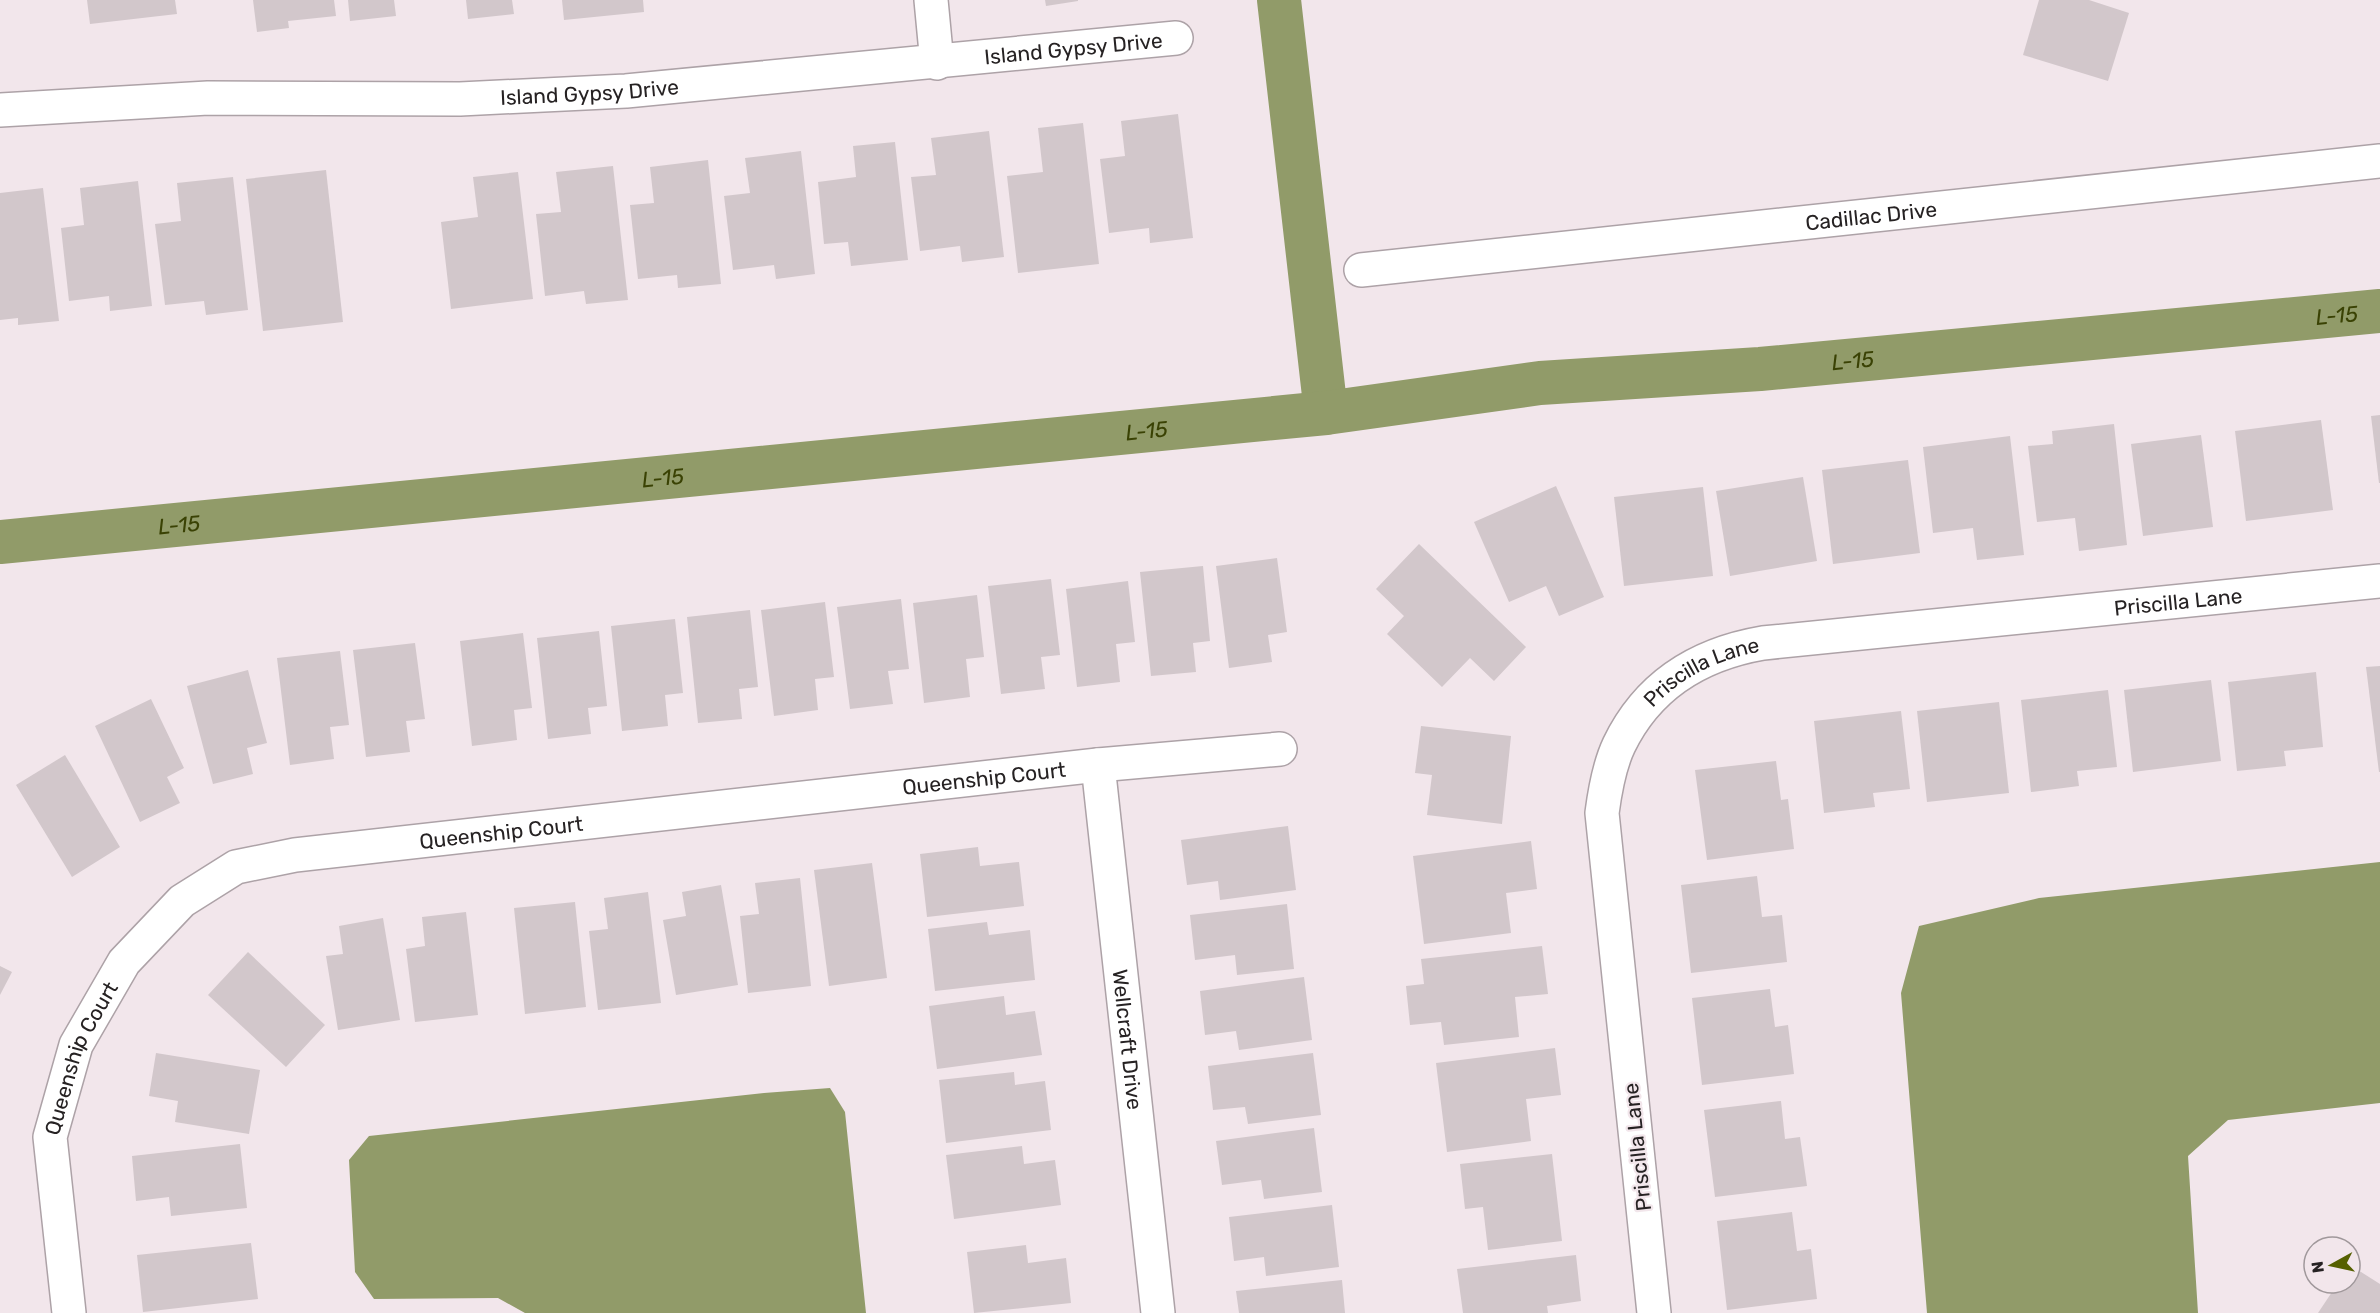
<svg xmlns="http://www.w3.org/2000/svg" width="2380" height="1313" font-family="Rubik,sans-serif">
<rect width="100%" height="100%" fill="#f2e6eb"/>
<!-- water -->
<g fill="#919b69">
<path d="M2380,862V1103L2228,1120L2188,1156L2198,1313H1927L1901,993L1919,926L2039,898Z"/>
<path d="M830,1088L845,1112L866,1313H525L498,1298L374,1299L355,1272L349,1160L369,1136L764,1093Z"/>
</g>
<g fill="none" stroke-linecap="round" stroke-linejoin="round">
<!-- canal -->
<g stroke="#919b69" stroke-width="44">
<path d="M1279,0L1326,413"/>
<path id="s1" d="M0,542L1326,413L1540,383L1760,369L2380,311"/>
</g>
</g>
<!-- building -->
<g fill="#d2c7cb">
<path d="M87,0H175L177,14L90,24Z"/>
<path d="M253,0H334L336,16L288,21L289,28L257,32Z"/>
<path d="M348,0H394L396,16L350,21Z"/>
<path d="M466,0H512L514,14L468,19Z"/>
<path d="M562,0H643L644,12L564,20Z"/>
<path d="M1045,0H1078V1L1046,6Z"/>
<path d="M2039,0H2089L2129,13L2108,81L2023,55Z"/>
<path d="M1178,114L1193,238L1150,243L1149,228L1109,233L1100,159L1125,156L1121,121Z"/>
<path d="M1083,123L1099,264L1018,273L1007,176L1043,172L1038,128Z"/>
<path d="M989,131L1004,257L962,262L960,246L920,251L911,177L936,175L931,138Z"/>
<path d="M895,142L908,260L851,266L848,242L824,244L818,182L856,177L853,146Z"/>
<path d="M801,151L815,274L776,279L774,265L733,270L724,196L750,193L745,158Z"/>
<path d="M708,160L721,284L678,288L677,275L638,279L630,205L654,203L650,167Z"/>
<path d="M613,166L628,300L586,304L584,291L545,296L536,214L561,212L556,172Z"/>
<path d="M326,170L343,322L263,331L246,179Z"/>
<path d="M518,172L533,299L451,309L441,222L478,217L473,177Z"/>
<path d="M233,177L248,310L206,315L204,301L165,305L155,224L181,221L177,183Z"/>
<path d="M138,181L152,306L110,311L109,296L69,301L61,228L84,225L80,188Z"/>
<path d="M43,188L59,321L18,325V318L0,320V193Z"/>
<path d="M2380,415V483H2379L2371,416Z"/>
<path d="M2321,420L2333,510L2246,521L2235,431Z"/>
<path d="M2114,424L2127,545L2079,551L2075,518L2037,522L2028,446L2053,444L2052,431Z"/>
<path d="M2201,435L2213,527L2143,536L2131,444Z"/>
<path d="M2010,436L2024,555L1977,560L1973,528L1933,533L1923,447Z"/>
<path d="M1908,460L1920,553L1833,564L1822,470Z"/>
<path d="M1803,477L1817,561L1730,576L1716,491Z"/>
<path d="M1556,486L1604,597L1559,616L1546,586L1509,602L1474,522Z"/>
<path d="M1703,487L1713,576L1624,586L1614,497Z"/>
<path d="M1419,544L1526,647L1494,681L1470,658L1442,687L1387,634L1404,616L1376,589Z"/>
<path d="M1277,558L1287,632L1268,635L1272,662L1229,668L1216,566Z"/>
<path d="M1203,566L1210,641L1193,643L1196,672L1151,676L1140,572Z"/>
<path d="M1051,579L1060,655L1041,657L1045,689L1001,694L988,586Z"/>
<path d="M1128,581L1135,642L1116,644L1120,682L1077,687L1066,589Z"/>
<path d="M977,595L984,657L966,659L970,697L924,703L913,603Z"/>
<path d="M901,599L909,669L888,671L893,704L850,709L837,607Z"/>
<path d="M825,602L834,677L815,679L818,710L774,716L761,610Z"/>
<path d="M750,610L758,687L739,689L742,719L698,723L687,617Z"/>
<path d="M675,619L683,693L665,695L668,726L622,731L611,626Z"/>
<path d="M599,631L607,706L588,708L591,734L548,739L537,638Z"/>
<path d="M523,633L532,708L514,710L517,740L472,746L460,641Z"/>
<path d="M415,643L425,719L406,721L410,752L366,757L353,650Z"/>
<path d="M340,651L349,725L330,727L334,759L290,765L277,658Z"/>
<path d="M2380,666V772H2379L2366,667Z"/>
<path d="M248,670L267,743L247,748L253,774L213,784L187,686Z"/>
<path d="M2316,672L2323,747L2284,751L2286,766L2237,771L2228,682Z"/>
<path d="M2211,680L2221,761L2133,772L2124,690Z"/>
<path d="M2108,690L2117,767L2077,771L2079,786L2031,792L2021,700Z"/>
<path d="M151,699L184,768L167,777L180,803L140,822L95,726Z"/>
<path d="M1999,702L2009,793L1927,802L1917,711Z"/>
<path d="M1901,711L1910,789L1873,793L1875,807L1824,813L1814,721Z"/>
<path d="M1421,726L1511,736L1502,824L1427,815L1432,775L1415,773Z"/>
<path d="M65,755L120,847L72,877L16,785Z"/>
<path d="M1776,761L1781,800L1788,799L1794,849L1707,860L1695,770Z"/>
<path d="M1288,826L1296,890L1220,900L1218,881L1187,885L1181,840Z"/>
<path d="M1531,841L1537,889L1506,893L1511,933L1424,944L1413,856Z"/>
<path d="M978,847L980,866L1019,862L1024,906L927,917L920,854Z"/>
<path d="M872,863L887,978L829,986L814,870Z"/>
<path d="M1757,876L1762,917L1782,915L1787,962L1691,973L1681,885Z"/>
<path d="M800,878L811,986L748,993L740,916L759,914L755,883Z"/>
<path d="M721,885L738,985L676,995L663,920L686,916L682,892Z"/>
<path d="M648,892L661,1003L598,1010L589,931L608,929L604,898Z"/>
<path d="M575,902L586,1007L525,1014L514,908Z"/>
<path d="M1287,904L1294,969L1237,975L1235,955L1195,960L1190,915Z"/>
<path d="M466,912L478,1015L415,1022L406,949L425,946L422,917Z"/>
<path d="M383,918L400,1020L338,1030L326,956L343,954L339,926Z"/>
<path d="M987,922L989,935L1030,930L1035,980L935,991L928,929Z"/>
<path d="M1542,946L1548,994L1515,997L1519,1037L1444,1045L1441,1022L1410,1025L1406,986L1424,984L1421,959Z"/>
<path d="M248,952L325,1025L286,1067L208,995Z"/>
<path d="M0,966L12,972L0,995Z"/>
<path d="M1304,977L1312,1040L1239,1050L1236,1031L1205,1035L1200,991Z"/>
<path d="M1770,989L1775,1027L1788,1025L1794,1074L1702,1085L1692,998Z"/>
<path d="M1004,996L1006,1015L1035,1011L1042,1055L937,1069L929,1006Z"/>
<path d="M1555,1048L1561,1095L1526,1099L1531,1141L1447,1152L1436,1063Z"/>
<path d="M156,1053L260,1070L249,1134L175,1122L178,1101L149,1096Z"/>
<path d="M1313,1053L1321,1115L1248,1124L1245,1107L1213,1110L1208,1066Z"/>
<path d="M1014,1072L1015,1085L1045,1081L1051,1130L946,1143L939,1080Z"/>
<path d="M1781,1101L1785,1139L1800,1137L1807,1186L1715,1197L1704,1110Z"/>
<path d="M1314,1128L1322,1192L1264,1199L1261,1180L1222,1185L1216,1141Z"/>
<path d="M240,1144L247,1208L171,1216L169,1197L136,1201L132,1156Z"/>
<path d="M1022,1146L1024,1164L1055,1160L1061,1205L954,1219L946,1155Z"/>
<path d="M1552,1154L1562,1241L1488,1250L1483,1207L1465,1209L1460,1164Z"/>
<path d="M1332,1205L1339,1267L1266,1276L1264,1257L1234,1261L1229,1217Z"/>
<path d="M1792,1212L1797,1251L1811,1249L1817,1299L1727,1310L1717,1221Z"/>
<path d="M251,1243L258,1299L143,1312L137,1255Z"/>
<path d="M1026,1245L1028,1263L1066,1258L1071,1303L974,1313L967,1252Z"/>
<path d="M1576,1255L1581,1301L1547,1306L1548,1313H1463L1457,1269Z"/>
<path d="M2350,1265L2380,1284V1313H2318L2338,1283H2350Z"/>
<path d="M1342,1280L1345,1313H1239L1236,1291Z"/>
</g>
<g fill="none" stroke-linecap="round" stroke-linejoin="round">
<defs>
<g id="minor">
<path d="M931,0L937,63"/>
<path id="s2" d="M0,110L208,98L460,99L626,91L1176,38"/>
<path id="s3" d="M1361,270L2380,161"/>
<path id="s4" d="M1098,765L1158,1313"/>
<path id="s5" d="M69,1313L50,1137L76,1045L124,962L182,901L236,867L295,855L1098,765L1280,749"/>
<path id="s6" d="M1654,1313L1602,813C1605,790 1609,766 1619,745C1648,685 1699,654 1763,643L2380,581"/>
</g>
</defs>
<!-- minor casing -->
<use href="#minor" stroke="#ada2a7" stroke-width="36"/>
<!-- minor -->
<use href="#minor" stroke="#fff" stroke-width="33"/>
</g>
<g text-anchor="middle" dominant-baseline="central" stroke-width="4.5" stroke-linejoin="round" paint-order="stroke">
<!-- street labels -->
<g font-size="21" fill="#262223" stroke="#f2e6eb">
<text stroke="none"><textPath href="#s2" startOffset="1076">Island Gypsy Drive</textPath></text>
<text stroke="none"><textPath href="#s2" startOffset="590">Island Gypsy Drive</textPath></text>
<text stroke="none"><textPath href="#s3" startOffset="513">Cadillac Drive</textPath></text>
<text stroke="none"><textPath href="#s6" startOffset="1174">Priscilla Lane</textPath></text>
<text stroke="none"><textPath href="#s6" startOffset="688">Priscilla Lane</textPath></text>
<text stroke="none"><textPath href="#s5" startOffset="1270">Queenship Court</textPath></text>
<text stroke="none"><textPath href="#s5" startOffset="784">Queenship Court</textPath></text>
<text stroke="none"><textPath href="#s4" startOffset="276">Wellcraft Drive</textPath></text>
<text stroke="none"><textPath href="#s5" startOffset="262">Queenship Court</textPath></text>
<text transform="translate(1637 1147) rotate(-96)">Priscilla Lane</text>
</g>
<!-- water labels -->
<g font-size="22" font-style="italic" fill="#3a4204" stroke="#f2e6eb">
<text stroke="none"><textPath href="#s1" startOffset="2348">L-15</textPath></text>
<text stroke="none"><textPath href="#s1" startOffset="1862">L-15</textPath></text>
<text stroke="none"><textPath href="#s1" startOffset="1152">L-15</textPath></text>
<text stroke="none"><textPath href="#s1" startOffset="666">L-15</textPath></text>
<text stroke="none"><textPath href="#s1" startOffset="180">L-15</textPath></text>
</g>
</g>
<!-- north arrow -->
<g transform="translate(2332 1265) rotate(262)"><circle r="28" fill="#f2e6eb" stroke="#a0989b" stroke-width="1.5"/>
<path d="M0-4.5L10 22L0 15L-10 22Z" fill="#566000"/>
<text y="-9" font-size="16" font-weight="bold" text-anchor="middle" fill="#262223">N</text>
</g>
</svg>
